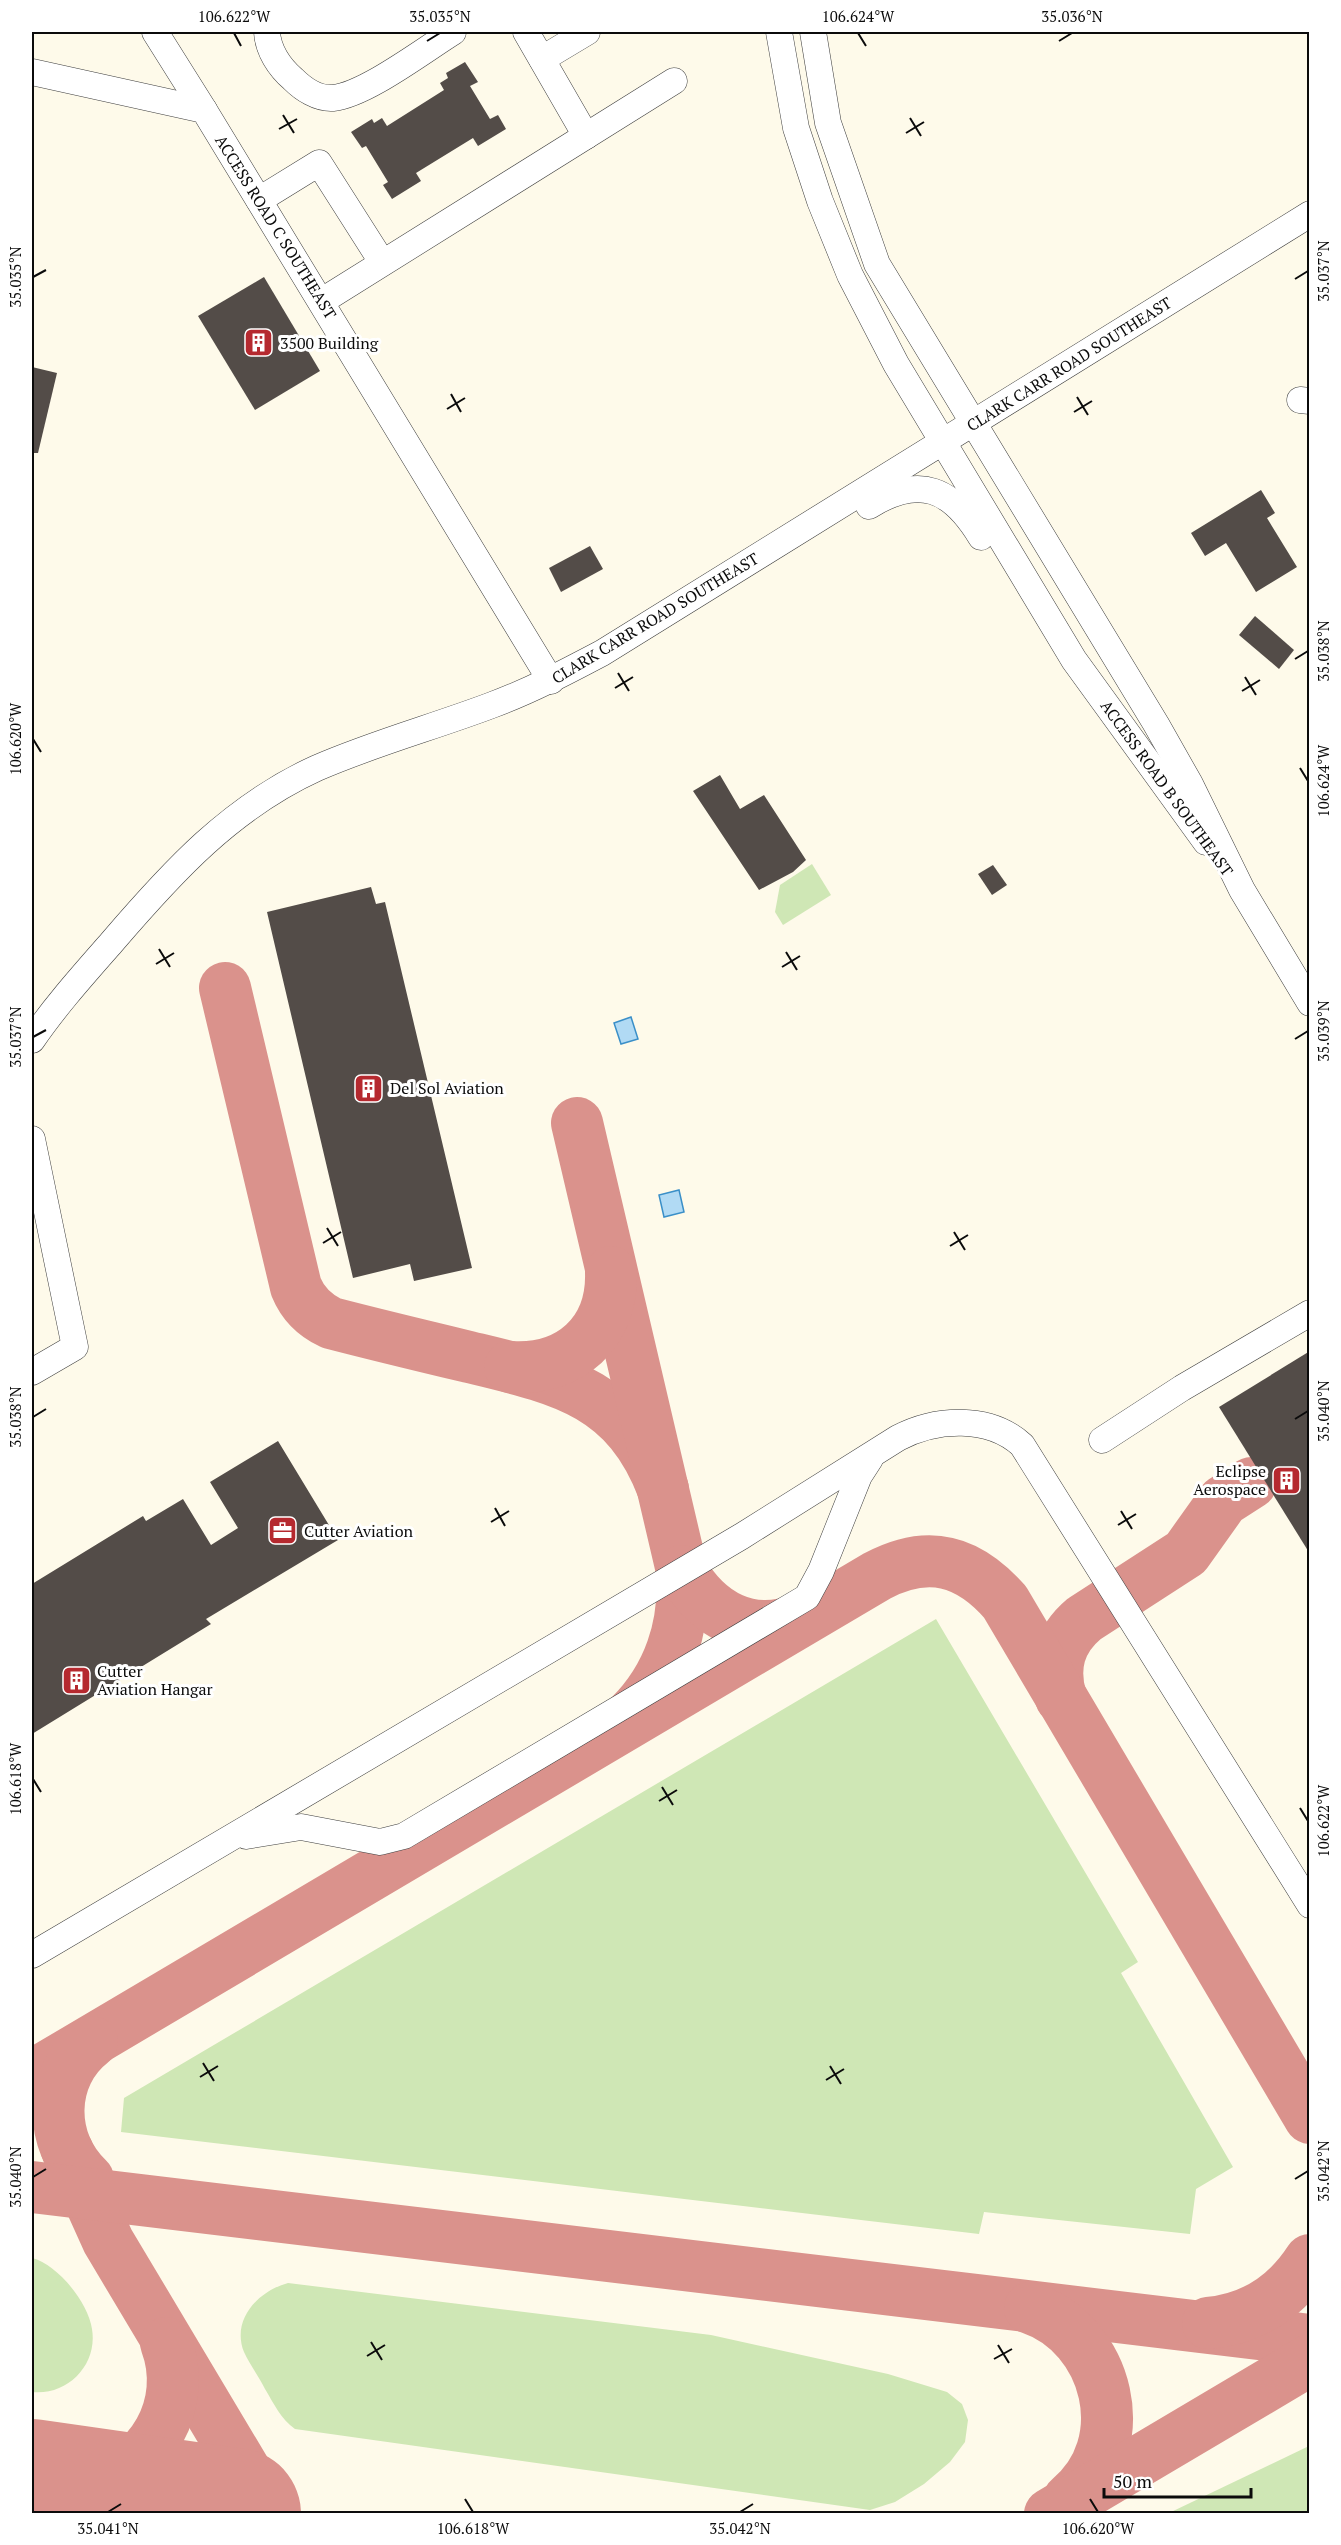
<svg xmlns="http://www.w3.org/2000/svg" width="1341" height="2545" font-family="'PT Serif',serif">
<rect width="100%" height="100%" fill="#fefaea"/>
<!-- green -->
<g fill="#cfe7b5">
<path d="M812,864L831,895L783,925L775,912L780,885Z"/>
<path d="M936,1619L1138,1962L1121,1973L1233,2167L1196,2189L1190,2234L984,2212L979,2234L121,2132L124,2098Z"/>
<path d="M32,2258C57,2264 88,2302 92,2329C98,2365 67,2396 32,2392Z"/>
<path d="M288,2283L711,2335L888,2374L947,2392L962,2404L968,2420L965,2442L950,2462L924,2484L895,2502L870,2510L295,2429C281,2419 274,2404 265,2389C259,2377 250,2365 244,2352C231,2320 258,2291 288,2283Z"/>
<path d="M1309,2446V2513H1169Z"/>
</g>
<!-- water -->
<g fill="#b1daf4" stroke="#3a8fc8" stroke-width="1.5">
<path d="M631,1017L638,1039L621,1044L614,1023Z"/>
<path d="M679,1190L684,1212L664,1217L659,1195Z"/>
</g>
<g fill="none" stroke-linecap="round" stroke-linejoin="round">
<!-- taxiway -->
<g stroke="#da928c" stroke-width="52">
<path d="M225,988L296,1287C303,1304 314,1315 331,1323C377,1335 423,1346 469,1357C560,1379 626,1392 663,1489"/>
<path d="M577,1123L682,1571C686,1626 669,1677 630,1716"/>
<path d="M510,1367C570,1371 613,1333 611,1272"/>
<path d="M682,1571C708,1615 750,1639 800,1619"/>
<path d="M1061,1698C1052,1667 1059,1640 1084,1619L1186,1553L1223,1501L1251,1483"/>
<path d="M32,2076L877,1576C928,1549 968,1560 1005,1602L1310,2118"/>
<path d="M67,2150L108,2241L271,2514"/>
<path d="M88,2179C48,2142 48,2076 92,2042"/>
<path d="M32,2187L1310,2340"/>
<path d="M1030,2308C1109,2335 1136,2444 1069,2499"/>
<path d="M1208,2323C1252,2319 1286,2297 1310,2260"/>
<path d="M32,2482C50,2484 69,2487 87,2484C152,2470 189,2404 166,2343"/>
<path d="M68,2491L207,2514"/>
<path d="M1050,2514L1310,2360"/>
</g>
<!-- runway -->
<path stroke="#da928c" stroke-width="132" d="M32,2485L235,2514"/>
</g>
<!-- building -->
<g fill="#534c48">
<path d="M465,62L478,82L470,86L490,119L498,115L506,129L478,146L473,138L416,173L421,181L392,199L383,185L388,182L366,146L362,148L351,132L372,119L374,123L382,118L387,126L444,90L440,83L448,78L446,73Z"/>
<path d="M264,277L320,371L255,410L198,316Z"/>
<path d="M32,367L57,373L38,453H32Z"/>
<path d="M1261,490L1275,513L1267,518L1297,567L1256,592L1226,543L1205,556L1191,533Z"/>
<path d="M590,546L603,569L561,592L549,568Z"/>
<path d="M1255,616L1294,650L1279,669L1239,635Z"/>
<path d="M720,775L740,809L764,795L806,860L793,872L759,890L693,791Z"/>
<path d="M993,865L1007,885L992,895L978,874Z"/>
<path d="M371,887L376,904L385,902L472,1268L414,1281L410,1264L353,1278L267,912Z"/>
<path d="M1310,1351V1554L1219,1407Z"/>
<path d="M278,1441L338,1540L206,1619L211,1624L32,1734V1584L143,1516L146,1521L183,1499L211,1545L238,1528L210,1482Z"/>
</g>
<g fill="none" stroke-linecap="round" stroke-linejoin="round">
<defs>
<g id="minor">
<path d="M155,32L204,110"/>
<path d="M267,32C268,50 279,67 293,79C303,89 318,99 333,98C365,95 424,50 453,32"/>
<path d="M526,32L586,136"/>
<path d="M779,32L796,128L820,201L850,275L896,364L1074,660L1206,842"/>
<path d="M813,32L828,123L877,264L1156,724L1190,784L1242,890L1310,1003"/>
<path d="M542,59L587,32"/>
<path d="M32,72L204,110L551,681"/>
<path d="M259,200L319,163L382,262"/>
<path d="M322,301L674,81"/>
<path d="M1300,400L1310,401"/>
<path d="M869,506C920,474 952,489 981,537"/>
<path d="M32,1040C56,1005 84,974 112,942C172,872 231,807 317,768C374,743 434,727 492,705C530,691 566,672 602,653L1310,214"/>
<path d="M32,1139L75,1347L32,1372"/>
<path d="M1102,1440L1182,1388L1310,1313"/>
<path d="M246,1836L301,1827L380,1842L404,1836L807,1597L821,1571L859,1476L870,1459"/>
<path d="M32,1955L742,1536L898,1438C936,1418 989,1415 1022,1445L1310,1905"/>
</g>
</defs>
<!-- minor casing -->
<use href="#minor" stroke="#3e3e3e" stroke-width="27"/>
<!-- minor -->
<use href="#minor" stroke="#fff" stroke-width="26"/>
</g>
<!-- ticks -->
<path fill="none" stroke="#0b0b0b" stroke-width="2" d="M234,33L241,46M858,33L866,46M427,41L440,33M1059,41L1072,33M283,115L294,133M910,118L921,136M279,129L297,119M906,133L924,122M33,277L46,270M1295,279L1308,271M451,394L461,412M1077,397L1088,415M447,409L465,398M1074,412L1092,401M1295,659L1308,651M618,673L629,691M1245,677L1256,695M615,688L633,677M1242,691L1260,680M33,739L41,752M1300,768L1308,781M159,949L170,967M786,952L797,970M156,964L174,953M782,967L800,956M33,1037L46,1030M1295,1039L1308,1031M327,1228L338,1246M954,1232L965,1250M323,1243L341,1232M950,1246L968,1235M33,1417L46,1409M1295,1419L1308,1411M495,1508L505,1526M1121,1511L1132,1529M491,1522L509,1511M1118,1525L1136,1514M33,1779L41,1792M662,1787L673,1805M659,1801L677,1790M1300,1808L1308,1821M203,2063L214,2081M830,2066L841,2084M200,2077L218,2066M826,2080L844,2069M33,2177L46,2169M1295,2179L1308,2171M371,2342L382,2360M998,2345L1009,2363M367,2356L385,2345M994,2359L1012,2349M465,2499L473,2512M1090,2499L1098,2512M108,2512L121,2504M740,2512L753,2504"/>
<!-- icons -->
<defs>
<symbol id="building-square" viewBox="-11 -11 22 22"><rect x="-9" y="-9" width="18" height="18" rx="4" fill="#b5292f" stroke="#fff"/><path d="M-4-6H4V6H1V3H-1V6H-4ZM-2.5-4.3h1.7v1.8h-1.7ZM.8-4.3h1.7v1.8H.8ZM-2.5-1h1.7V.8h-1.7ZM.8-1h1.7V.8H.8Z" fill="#fff"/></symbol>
<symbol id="office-square" viewBox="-11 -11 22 22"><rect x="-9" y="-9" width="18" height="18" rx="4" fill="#b5292f" stroke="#fff"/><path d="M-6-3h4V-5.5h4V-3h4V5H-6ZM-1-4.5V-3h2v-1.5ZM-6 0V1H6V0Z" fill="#fff"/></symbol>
</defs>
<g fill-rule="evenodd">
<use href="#building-square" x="242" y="326" width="33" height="33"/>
<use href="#building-square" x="352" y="1072" width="33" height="33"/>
<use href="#building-square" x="1270" y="1464" width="33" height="33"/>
<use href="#office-square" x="266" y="1514" width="33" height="33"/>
<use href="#building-square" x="60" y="1664" width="33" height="33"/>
</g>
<g text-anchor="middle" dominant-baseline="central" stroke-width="6" stroke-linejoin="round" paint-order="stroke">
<!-- street labels -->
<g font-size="16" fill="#0b0b0b" stroke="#fff">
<text transform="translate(276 227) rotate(58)">ACCESS ROAD C SOUTHEAST</text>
<text transform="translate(1069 364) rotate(-32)">CLARK CARR ROAD SOUTHEAST</text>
<text transform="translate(655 618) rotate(-31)">CLARK CARR ROAD SOUTHEAST</text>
<text transform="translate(1167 788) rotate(54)">ACCESS ROAD B SOUTHEAST</text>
</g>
<!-- poi labels -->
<g font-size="16" fill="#0b0b0b" stroke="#fff" text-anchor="start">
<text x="280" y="343">3500 Building</text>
<text x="390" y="1088">Del Sol Aviation</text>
<text x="1266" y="1471" text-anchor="end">Eclipse<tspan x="1266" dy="18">Aerospace</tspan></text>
<text x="304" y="1531">Cutter Aviation</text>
<text x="97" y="1671">Cutter<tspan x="97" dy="18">Aviation Hangar</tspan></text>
</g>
</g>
<!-- border -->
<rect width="1341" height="2545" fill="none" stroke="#ffffff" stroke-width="66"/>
<!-- scale -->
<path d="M1104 2488v9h147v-9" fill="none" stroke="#0b0b0b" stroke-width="3"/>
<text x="1113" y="2488" font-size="18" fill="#0b0b0b" stroke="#ffffff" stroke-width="4.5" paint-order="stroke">50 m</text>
<rect x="33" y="33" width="1275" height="2479" fill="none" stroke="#0b0b0b" stroke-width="2"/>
<g font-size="15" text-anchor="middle" fill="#0b0b0b">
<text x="234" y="22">106.622°W</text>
<text x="440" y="22">35.035°N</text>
<text x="858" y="22">106.624°W</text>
<text x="1072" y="22">35.036°N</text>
<text transform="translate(1324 271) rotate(-90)" y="5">35.037°N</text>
<text transform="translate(16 277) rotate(-90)" y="5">35.035°N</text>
<text transform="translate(1324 651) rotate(-90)" y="5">35.038°N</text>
<text transform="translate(16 739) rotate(-90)" y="5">106.620°W</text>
<text transform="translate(1324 781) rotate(-90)" y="5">106.624°W</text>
<text transform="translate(1324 1031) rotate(-90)" y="5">35.039°N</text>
<text transform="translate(16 1037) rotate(-90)" y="5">35.037°N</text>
<text transform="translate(1324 1411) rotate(-90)" y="5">35.040°N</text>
<text transform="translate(16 1417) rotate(-90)" y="5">35.038°N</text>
<text transform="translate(16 1779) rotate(-90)" y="5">106.618°W</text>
<text transform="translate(1324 1821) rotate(-90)" y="5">106.622°W</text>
<text transform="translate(1324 2171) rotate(-90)" y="5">35.042°N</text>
<text transform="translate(16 2177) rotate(-90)" y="5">35.040°N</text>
<text x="108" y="2534">35.041°N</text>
<text x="473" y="2534">106.618°W</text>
<text x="740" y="2534">35.042°N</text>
<text x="1098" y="2534">106.620°W</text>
</g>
</svg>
